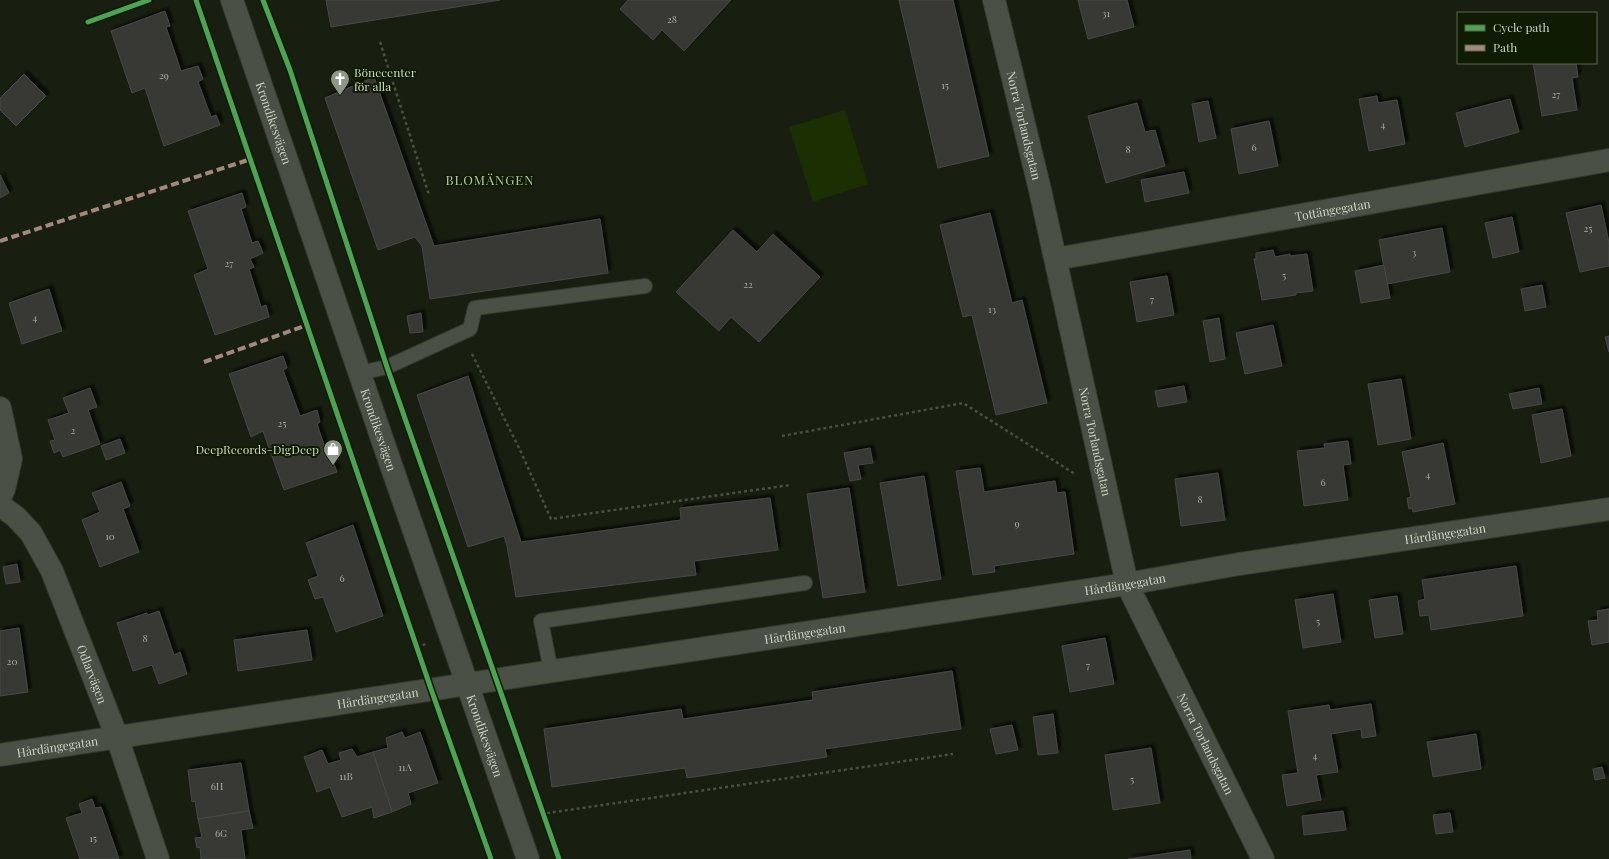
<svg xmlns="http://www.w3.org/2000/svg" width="1609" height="859" font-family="'Playfair Display',serif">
<defs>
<filter id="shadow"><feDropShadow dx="3.5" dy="-3.5" stdDeviation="1" flood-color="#0009"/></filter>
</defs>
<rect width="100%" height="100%" fill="#181f11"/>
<!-- green -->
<path fill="#1b2f02" d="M845,110L868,184L813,202L789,127Z"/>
<!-- building -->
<g fill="#393836" stroke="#484746" filter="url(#shadow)">
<path d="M326,0H500L331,27Z"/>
<path d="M628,0H731L684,51L662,30L653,40L620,9Z"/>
<path d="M899,0H953L989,156L938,168Z"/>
<path d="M1078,0H1127L1134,27L1088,39Z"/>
<path d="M165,11L170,26L166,27L181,71L198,66L203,79L198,82L211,117L216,115L220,125L164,146L145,88L132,93L111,31Z"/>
<path d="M1533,63H1576L1578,77L1572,78L1577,110L1542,116Z"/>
<path d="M24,74L46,96L16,126L0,110V98Z"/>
<path d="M374,77L434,246L600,219L608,273L430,299L422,246L415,237L378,250L325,98Z"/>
<path d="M1377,96L1378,103L1397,100L1405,144L1369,151L1359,99Z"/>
<path d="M1510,99L1519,132L1465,147L1456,113Z"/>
<path d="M1208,101L1216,138L1199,142L1192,104Z"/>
<path d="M1137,103L1145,132L1155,130L1165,166L1106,183L1088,116Z"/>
<path d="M1269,121L1278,166L1239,174L1231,129Z"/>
<path d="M1184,172L1189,193L1145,202L1141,180Z"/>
<path d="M0,175L9,193L0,198Z"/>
<path d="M242,193L246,207L241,209L252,243L258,241L263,253L250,259L254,267L249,269L261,307L266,305L269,317L215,335L194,275L208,269L188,211Z"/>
<path d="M1601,205L1609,243V266L1580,272L1566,213Z"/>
<path d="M990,213L1012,303L1022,300L1047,403L996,415L972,315L963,317L940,225Z"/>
<path d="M1512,217L1519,252L1493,258L1485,223Z"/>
<path d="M1442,228L1450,272L1387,284L1379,240Z"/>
<path d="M733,230L757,252L773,234L820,277L759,342L731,317L719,331L676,292Z"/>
<path d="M1273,250L1275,257L1290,254V256L1307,254L1313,291L1296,293V295L1262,300L1254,259H1256V253Z"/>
<path d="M1384,265L1390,298L1361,303L1355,271Z"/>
<path d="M1167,276L1174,315L1137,322L1130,282Z"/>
<path d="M1542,285L1546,307L1525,311L1521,289Z"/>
<path d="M49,289L62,331L22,344L9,303Z"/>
<path d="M421,313L423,332L410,333L407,316Z"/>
<path d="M1219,318L1225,359L1210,362L1203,321Z"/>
<path d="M1273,325L1282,366L1245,374L1236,333Z"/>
<path d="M1609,336V352L1605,337Z"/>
<path d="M283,356L287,368L283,370L300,416L317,410L320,422L317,424L329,460L332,459L337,472L284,490L263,431L251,437L229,374Z"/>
<path d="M468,376L521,542L681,520L680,508L770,498L778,550L694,561L696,575L516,597L507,546L504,536L468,547L417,395Z"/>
<path d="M1401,379L1411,439L1378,445L1368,384Z"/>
<path d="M1184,386L1187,402L1158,407L1155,391Z"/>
<path d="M90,388L97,407L88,410L100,444L63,457L60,450L54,453L50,441L55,440L48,420L69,413L63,398Z"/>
<path d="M1539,388L1542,404L1513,409L1509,394Z"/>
<path d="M1562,409L1571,456L1541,463L1532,415Z"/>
<path d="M120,439L125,453L106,460L101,446Z"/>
<path d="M1348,441L1351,464L1343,465L1348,500L1304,506L1297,451L1325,448L1324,444Z"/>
<path d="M1443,443L1455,504L1413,512L1412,508L1409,509L1407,498L1411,497L1402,452Z"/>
<path d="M870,448L873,463L858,465L861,479L850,481L844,453Z"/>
<path d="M980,468L984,492L1055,481L1057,493L1065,492L1074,554L994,566L995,572L973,575L956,471Z"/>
<path d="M1218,473L1225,520L1181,526L1175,479Z"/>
<path d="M924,476L941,579L898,586L880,483Z"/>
<path d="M121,482L130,506L123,509L139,552L100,567L82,520L100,512L92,493Z"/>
<path d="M849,488L865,592L823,598L807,494Z"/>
<path d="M353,525L383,616L336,632L323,597L315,599L308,580L318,576L306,543Z"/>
<path d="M17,564L20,582L6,584L3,567Z"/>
<path d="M1516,566L1523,616L1431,630L1429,615L1420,616L1418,601L1425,599L1422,580Z"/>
<path d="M1333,594L1341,642L1303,648L1295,600Z"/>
<path d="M1397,596L1403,634L1375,638L1369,600Z"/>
<path d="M1609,609V642L1592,645L1588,621L1598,620L1597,611Z"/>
<path d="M159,611L174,655L180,652L187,674L159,684L152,665L133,671L117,623L147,613L148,615Z"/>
<path d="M19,628L28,692L0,696V631Z"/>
<path d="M307,630L312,660L238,671L234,640Z"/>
<path d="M1105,638L1114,684L1070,692L1062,646Z"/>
<path d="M952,671L961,729L825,749L827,757L687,778L685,768L552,787L544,729L681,709L683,719L813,700L812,692Z"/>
<path d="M1371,704L1376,736L1362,738L1361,729L1331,734L1338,772L1316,775L1321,800L1287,806L1282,775L1298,773L1288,711L1329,705L1330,710Z"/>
<path d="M1053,714L1058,753L1038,755L1033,717Z"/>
<path d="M1012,725L1018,750L996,754L990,729Z"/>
<path d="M402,732L405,738L420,732L438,783L408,793L411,804L392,812L373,752L388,748L386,738Z"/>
<path d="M1476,734L1481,769L1433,777L1427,742Z"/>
<path d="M1151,748L1160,803L1113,810L1105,755Z"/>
<path d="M352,749L357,757L373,752L392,812L374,818L372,807L342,817L330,787L317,792L304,757L322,750L328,764L341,760L339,753Z"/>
<path d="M241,763L249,811L198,819L195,801L192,802L188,770Z"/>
<path d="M1602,767L1605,778L1595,780L1593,769Z"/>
<path d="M92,799L95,808L101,807L119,859H80L66,818L82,813L79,804Z"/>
<path d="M249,811L253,828L241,830L245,859H201L200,847L197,848L195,838L202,837L198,819Z"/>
<path d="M1343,811L1346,830L1304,835L1302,816Z"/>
<path d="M1450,813L1453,832L1436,834L1433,815Z"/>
<path d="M1190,850L1191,859H1128Z"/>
</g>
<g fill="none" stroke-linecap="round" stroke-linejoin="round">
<defs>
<g id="service">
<path d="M360,373L387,367L470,329L475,308L645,286"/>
<path d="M551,671L541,621L805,583"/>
</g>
<g id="minor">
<path id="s1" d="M994,0L1040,190L1127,584L1263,859"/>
<path id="s2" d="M1056,259L1609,160"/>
<path d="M0,408L11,459L4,489L0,498"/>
<path id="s3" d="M0,505L16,517L31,533L52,571L117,737L158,859"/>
<path id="s4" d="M0,755L1127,584L1239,564L1609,509"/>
</g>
<g id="tertiary">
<path id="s5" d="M232,0L391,465L528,859"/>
</g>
</defs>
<!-- service casing -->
<use href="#service" stroke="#343a30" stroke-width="16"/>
<!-- minor casing -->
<use href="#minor" stroke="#343a30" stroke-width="24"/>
<!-- tertiary casing -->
<use href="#tertiary" stroke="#343a30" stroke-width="24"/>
<!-- path -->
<g stroke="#4a4f45" stroke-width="2.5" stroke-dasharray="3 3" stroke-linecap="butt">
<path d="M380,42L429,195"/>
<path d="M472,354L520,450L551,519L790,485"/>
<path d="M782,436L963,403L1075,474"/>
<path d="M417,647L426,644"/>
<path d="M541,814L953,754"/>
</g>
<!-- service -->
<use href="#service" stroke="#4a5045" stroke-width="14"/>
<!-- minor -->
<use href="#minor" stroke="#4a5045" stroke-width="22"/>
<!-- tertiary -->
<use href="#tertiary" stroke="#4a5045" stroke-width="22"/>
<!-- quiet -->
<g stroke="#a5887d" stroke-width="4" stroke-dasharray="8 4" stroke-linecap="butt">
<path d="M0,241L251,159"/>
<path d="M204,362L307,325"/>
</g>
<defs>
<g id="cycleway">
<path d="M196,0L431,689L491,859"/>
<path d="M263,0L290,70L387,367L559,859"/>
<path d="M88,22L149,0"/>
</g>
</defs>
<!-- cycleway casing -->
<use href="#cycleway" stroke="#0f1b03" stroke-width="8"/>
<!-- cycleway -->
<use href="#cycleway" stroke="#4ca352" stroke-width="5"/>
</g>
<!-- icons -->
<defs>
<symbol id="church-pin" viewBox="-11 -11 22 30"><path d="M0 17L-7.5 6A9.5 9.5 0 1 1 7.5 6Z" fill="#8e9687" stroke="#0f1b03"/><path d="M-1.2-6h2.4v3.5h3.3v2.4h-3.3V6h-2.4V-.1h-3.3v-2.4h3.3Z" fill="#fff"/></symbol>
<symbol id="shop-pin" viewBox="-11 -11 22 30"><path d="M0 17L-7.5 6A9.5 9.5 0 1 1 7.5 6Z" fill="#8e9687" stroke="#0f1b03"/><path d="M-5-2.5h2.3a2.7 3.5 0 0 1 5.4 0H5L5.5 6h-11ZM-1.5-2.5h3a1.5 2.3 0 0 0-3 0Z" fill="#fff"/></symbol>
</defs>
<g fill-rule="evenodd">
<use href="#church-pin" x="329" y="68" width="22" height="30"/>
<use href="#shop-pin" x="322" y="438" width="22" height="30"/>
</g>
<g text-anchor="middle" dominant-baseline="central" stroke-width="4" stroke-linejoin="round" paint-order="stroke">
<!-- number labels -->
<g font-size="10" fill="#a8aea2">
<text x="1106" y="13">31</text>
<text x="672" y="19">28</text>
<text x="164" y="75">29</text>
<text x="945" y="85">15</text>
<text x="1556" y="94">27</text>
<text x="1383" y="124">4</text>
<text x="1254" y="147">6</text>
<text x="1128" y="149">8</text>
<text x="1588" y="228">25</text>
<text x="1414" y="252">3</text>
<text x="229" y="263">27</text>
<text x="1284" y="275">5</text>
<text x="748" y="284">22</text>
<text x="1152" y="299">7</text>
<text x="992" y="309">13</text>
<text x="35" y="317">4</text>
<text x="282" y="423">25</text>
<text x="73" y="430">2</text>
<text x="1428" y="474">4</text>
<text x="1323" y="482">6</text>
<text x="1200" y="499">8</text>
<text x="1017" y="523">9</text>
<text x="110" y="536">10</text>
<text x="342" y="578">6</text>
<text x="1318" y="621">5</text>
<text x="145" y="638">8</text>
<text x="12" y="661">20</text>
<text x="1088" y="665">7</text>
<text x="1315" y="755">4</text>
<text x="405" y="767">11A</text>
<text x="346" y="776">11B</text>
<text x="1132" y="779">5</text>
<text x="217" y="786">6H</text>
<text x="221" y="833">6G</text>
<text x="93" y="838">15</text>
</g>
<!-- poi labels -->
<g font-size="12" fill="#cdd6c6" stroke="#0f1b03" text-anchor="start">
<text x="354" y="72">Bönecenter<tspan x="354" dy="14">för alla</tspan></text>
<text x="319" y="449" text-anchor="end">DeepRecords-DigDeep</text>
</g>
<!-- street labels -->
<g font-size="12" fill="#cdd6c6" stroke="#0f1b03">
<text stroke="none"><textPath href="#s5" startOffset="130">Krondikesvägen</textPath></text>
<text stroke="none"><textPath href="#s1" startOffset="129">Norra Torlandsgatan</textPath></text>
<text stroke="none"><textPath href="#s2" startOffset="281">Tottängegatan</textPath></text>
<text stroke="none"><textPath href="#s5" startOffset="454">Krondikesvägen</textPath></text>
<text stroke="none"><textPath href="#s1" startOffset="453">Norra Torlandsgatan</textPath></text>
<text stroke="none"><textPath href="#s4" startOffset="1462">Hårdängegatan</textPath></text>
<text stroke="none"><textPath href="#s4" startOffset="1138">Hårdängegatan</textPath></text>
<text stroke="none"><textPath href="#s4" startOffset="814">Hårdängegatan</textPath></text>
<text stroke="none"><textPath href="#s3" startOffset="196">Odlarvägen</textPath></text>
<text stroke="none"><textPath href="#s4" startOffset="382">Hårdängegatan</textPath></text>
<text stroke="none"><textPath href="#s5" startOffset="778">Krondikesvägen</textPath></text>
<text stroke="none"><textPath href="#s1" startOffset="777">Norra Torlandsgatan</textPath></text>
<text stroke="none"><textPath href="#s4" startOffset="58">Hårdängegatan</textPath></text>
</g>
<!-- neighbourhood labels -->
<g font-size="13" letter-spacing="1" fill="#b7c9a9" stroke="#0f1b03">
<text x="490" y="179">BLOMÄNGEN</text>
</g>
</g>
<!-- legend -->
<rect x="1457" y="12" width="140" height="52" fill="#0f1b03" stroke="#5b6651"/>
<rect x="1465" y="25" width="20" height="6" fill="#4ca352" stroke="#5b6651"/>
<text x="1493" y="32" font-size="12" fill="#cdd6c6">Cycle path</text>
<rect x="1465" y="45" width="20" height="6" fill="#a5887d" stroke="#5b6651"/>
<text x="1493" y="52" font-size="12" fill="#cdd6c6">Path</text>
</svg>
